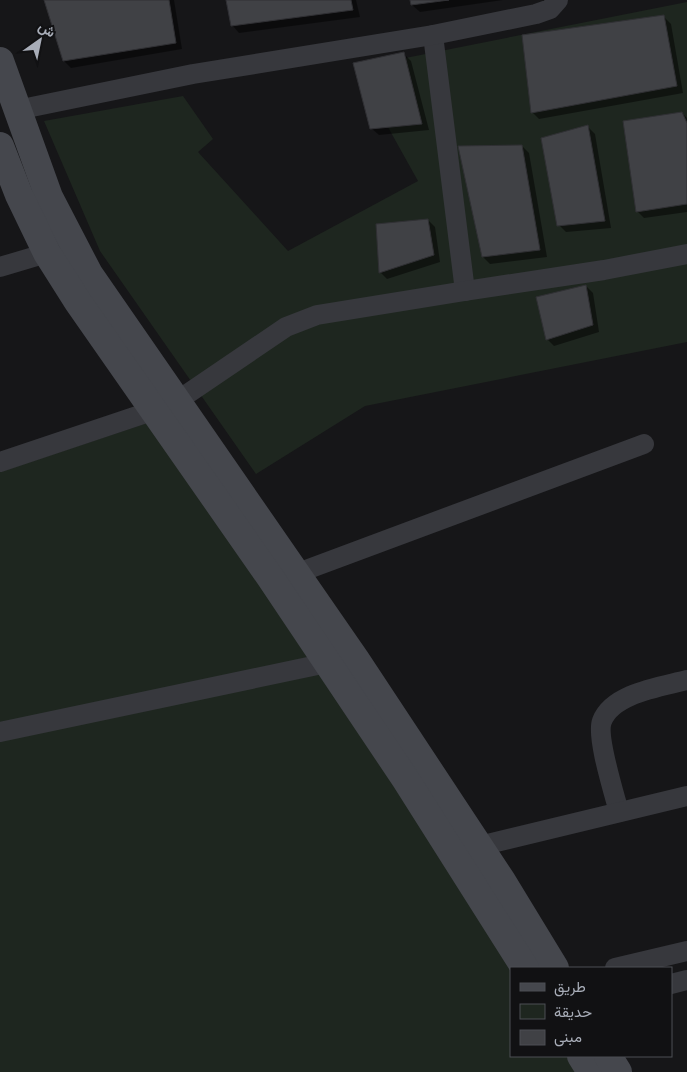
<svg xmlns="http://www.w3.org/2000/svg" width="687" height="1072" font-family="'Open Sans',Vazirmatn,sans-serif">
<rect width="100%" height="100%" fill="#161618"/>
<!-- green -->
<g fill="#1e261f">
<path d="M687,2V342L365,406L256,474L100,251L44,121L183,96L213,139L198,152L288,251L418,181L355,68Z"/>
<path d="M150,422L339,700L511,968V1056H568L578,1072H0V472Z"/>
</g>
<!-- shadow -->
<g fill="#0007">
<path d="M45,0H174L182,49L71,68L64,61Z"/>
<path d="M227,0H356L360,17L239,33L232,25Z"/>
<path d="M411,0H503L420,12L412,5Z"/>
<path d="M663,16L671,24L683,93L539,119L532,112Z"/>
<path d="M404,54L411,61L429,130L379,135L371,128Z"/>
<path d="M682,113L687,118V212L644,218L637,211Z"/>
<path d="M588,127L595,134L611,228L566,232L559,225Z"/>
<path d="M522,146L529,153L547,257L490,264L483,257Z"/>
<path d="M428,220L435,227L440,262L387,279L380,272Z"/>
<path d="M586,286L593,293L599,332L554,346L547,339Z"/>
</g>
<!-- building -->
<g fill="#404145" stroke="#303034">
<path d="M44,0H169L176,43L63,61Z"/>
<path d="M226,0H351L353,10L231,26Z"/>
<path d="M410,0H449L411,5Z"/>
<path d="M664,15L677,86L531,113L522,35Z"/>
<path d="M404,52L422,124L370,129L353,63Z"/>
<path d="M682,112L687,123V204L636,212L623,121Z"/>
<path d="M588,125L605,221L557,226L541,138Z"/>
<path d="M522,145L540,250L482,257L458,146Z"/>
<path d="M428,219L434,255L379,273L376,224Z"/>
<path d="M586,285L593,325L546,340L536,297Z"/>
</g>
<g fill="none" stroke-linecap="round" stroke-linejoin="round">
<!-- street -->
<g stroke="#37383d" stroke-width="20">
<path d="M433,35L465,291"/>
<path d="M17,110L193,74L433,35L536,14L550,9L558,0"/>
<path d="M0,267L47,253"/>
<path d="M177,401L286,327L317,315L465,291L604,270L687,254"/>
<path d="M0,462L155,410"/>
<path d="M295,574L644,444"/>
<path d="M0,732L327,663"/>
<path d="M619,812C614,793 596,736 602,721C613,693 661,687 687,680"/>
<path d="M467,849L687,796"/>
<path d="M615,968L687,951"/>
<path d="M671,984L687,980"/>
</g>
<!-- secondary -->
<g stroke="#45474d" stroke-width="28">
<path d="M0,61L49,197L89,274L356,660L502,881L555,968"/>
<path d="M0,146L19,195L47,253L78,302L270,577L406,780L525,968"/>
<path d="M581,1056L591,1072"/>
<path d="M608,1056L618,1072"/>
</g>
</g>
<!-- legend -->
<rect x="510" y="967" width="162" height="90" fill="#111113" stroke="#4d4f55"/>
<rect x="520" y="983" width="25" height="8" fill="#45474d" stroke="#4d4f55"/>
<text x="554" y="992" font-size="15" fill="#a8adb8">طريق</text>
<rect x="520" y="1004" width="25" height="15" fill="#1e261f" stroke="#4d4f55"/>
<text x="554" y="1017" font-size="15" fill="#a8adb8">حديقة</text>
<rect x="520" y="1030" width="25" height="15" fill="#404145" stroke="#4d4f55"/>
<text x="554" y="1042" font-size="15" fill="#a8adb8">مبنى</text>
<!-- north arrow -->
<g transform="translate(40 40) rotate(33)" stroke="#111113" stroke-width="4" paint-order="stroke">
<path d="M0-4L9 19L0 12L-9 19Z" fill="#a8adb8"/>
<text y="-8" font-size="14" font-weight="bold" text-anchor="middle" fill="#a8adb8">ش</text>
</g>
</svg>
